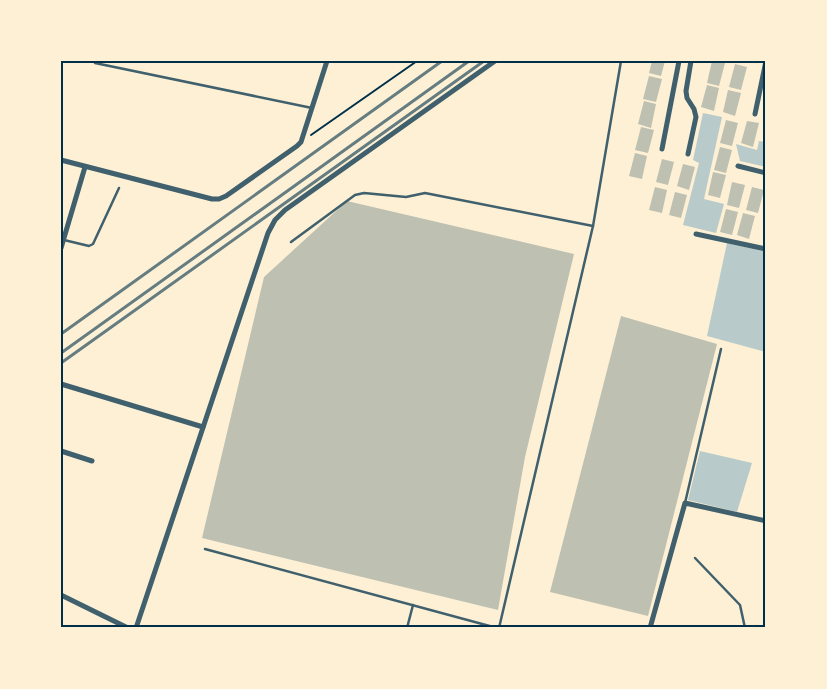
<svg xmlns="http://www.w3.org/2000/svg" width="827" height="689" font-family="'Fira Sans',sans-serif">
<rect width="100%" height="100%" fill="#fdf0d5"/>
<!-- green -->
<g fill="#b9caca">
<path d="M703,113L722,117L704,199L724,204L716,233L683,225L699,163L693,160Z"/>
<path d="M759,141L766,142V167L740,161L736,144L757,150Z"/>
<path d="M727,243L766,252V352L707,336Z"/>
<path d="M700,451L752,463L737,512L688,500Z"/>
</g>
<!-- building -->
<g fill="#bec0b2">
<path d="M652,61H665L661,76L649,73Z"/>
<path d="M712,61L725,63L719,86L707,83Z"/>
<path d="M735,64L747,67L741,90L729,87Z"/>
<path d="M649,76L662,79L656,102L643,99Z"/>
<path d="M707,85L719,88L714,111L701,107Z"/>
<path d="M728,90L741,93L735,116L723,112Z"/>
<path d="M644,101L656,104L651,128L638,124Z"/>
<path d="M726,120L738,123L732,146L720,143Z"/>
<path d="M747,121L759,123L753,147L741,143Z"/>
<path d="M641,127L654,130L648,153L635,150Z"/>
<path d="M720,147L732,150L726,173L714,170Z"/>
<path d="M635,153L647,156L642,179L629,176Z"/>
<path d="M662,159L674,162L668,185L656,182Z"/>
<path d="M683,164L695,167L689,190L677,186Z"/>
<path d="M713,172L726,175L720,198L708,195Z"/>
<path d="M732,182L745,185L739,208L727,205Z"/>
<path d="M655,187L667,190L662,213L649,210Z"/>
<path d="M752,187L764,190L758,213L746,210Z"/>
<path d="M675,192L687,195L681,218L669,215Z"/>
<path d="M347,201L574,254L525,457L498,610L202,538L264,277Z"/>
<path d="M726,209L738,212L732,235L720,232Z"/>
<path d="M743,213L755,216L749,239L737,235Z"/>
<path d="M621,316L717,344L648,616L550,592Z"/>
</g>
<g fill="none" stroke-linecap="round" stroke-linejoin="round">
<!-- path -->
<path stroke="#003049" stroke-width="2" d="M311,135L417,61"/>
<!-- service -->
<g stroke="#3f606c" stroke-width="2.5">
<path d="M94,61L95,63L312,108"/>
<path d="M64,240L89,246L93,244L119,188"/>
<path d="M291,242L355,195L364,193L406,197L425,193L593,226"/>
<path d="M685,503L721,349"/>
<path d="M205,549L497,628"/>
<path d="M695,558L740,605L745,628"/>
<path d="M407,628L413,605"/>
<path d="M499,628L593,226L621,61"/>
</g>
<!-- minor -->
<g stroke="#3f606c" stroke-width="5">
<path d="M755,114L766,61"/>
<path d="M662,149L679,61"/>
<path d="M688,154L696,117L694,109L687,98L686,91L691,61"/>
<path d="M61,160L212,199H219L226,196L297,146L301,142L327,61"/>
<path d="M738,166L766,173"/>
<path d="M696,234L766,249"/>
<path d="M61,248L85,167"/>
<path d="M61,384L203,427"/>
<path d="M61,451L92,461"/>
<path d="M61,595L128,628"/>
<path d="M136,628L268,233L275,220L285,210L495,61"/>
<path d="M650,628L685,503L766,521"/>
</g>
<!-- rail -->
<g stroke="#657d81" stroke-width="3">
<path d="M61,334L442,61"/>
<path d="M61,353L469,61"/>
<path d="M61,363L484,61"/>
</g>
</g>
<!-- border -->
<rect width="827" height="689" fill="none" stroke="#fdf0d5" stroke-width="125"/>
<rect x="62" y="62" width="702" height="564" fill="none" stroke="#003049" stroke-width="2"/>
</svg>
